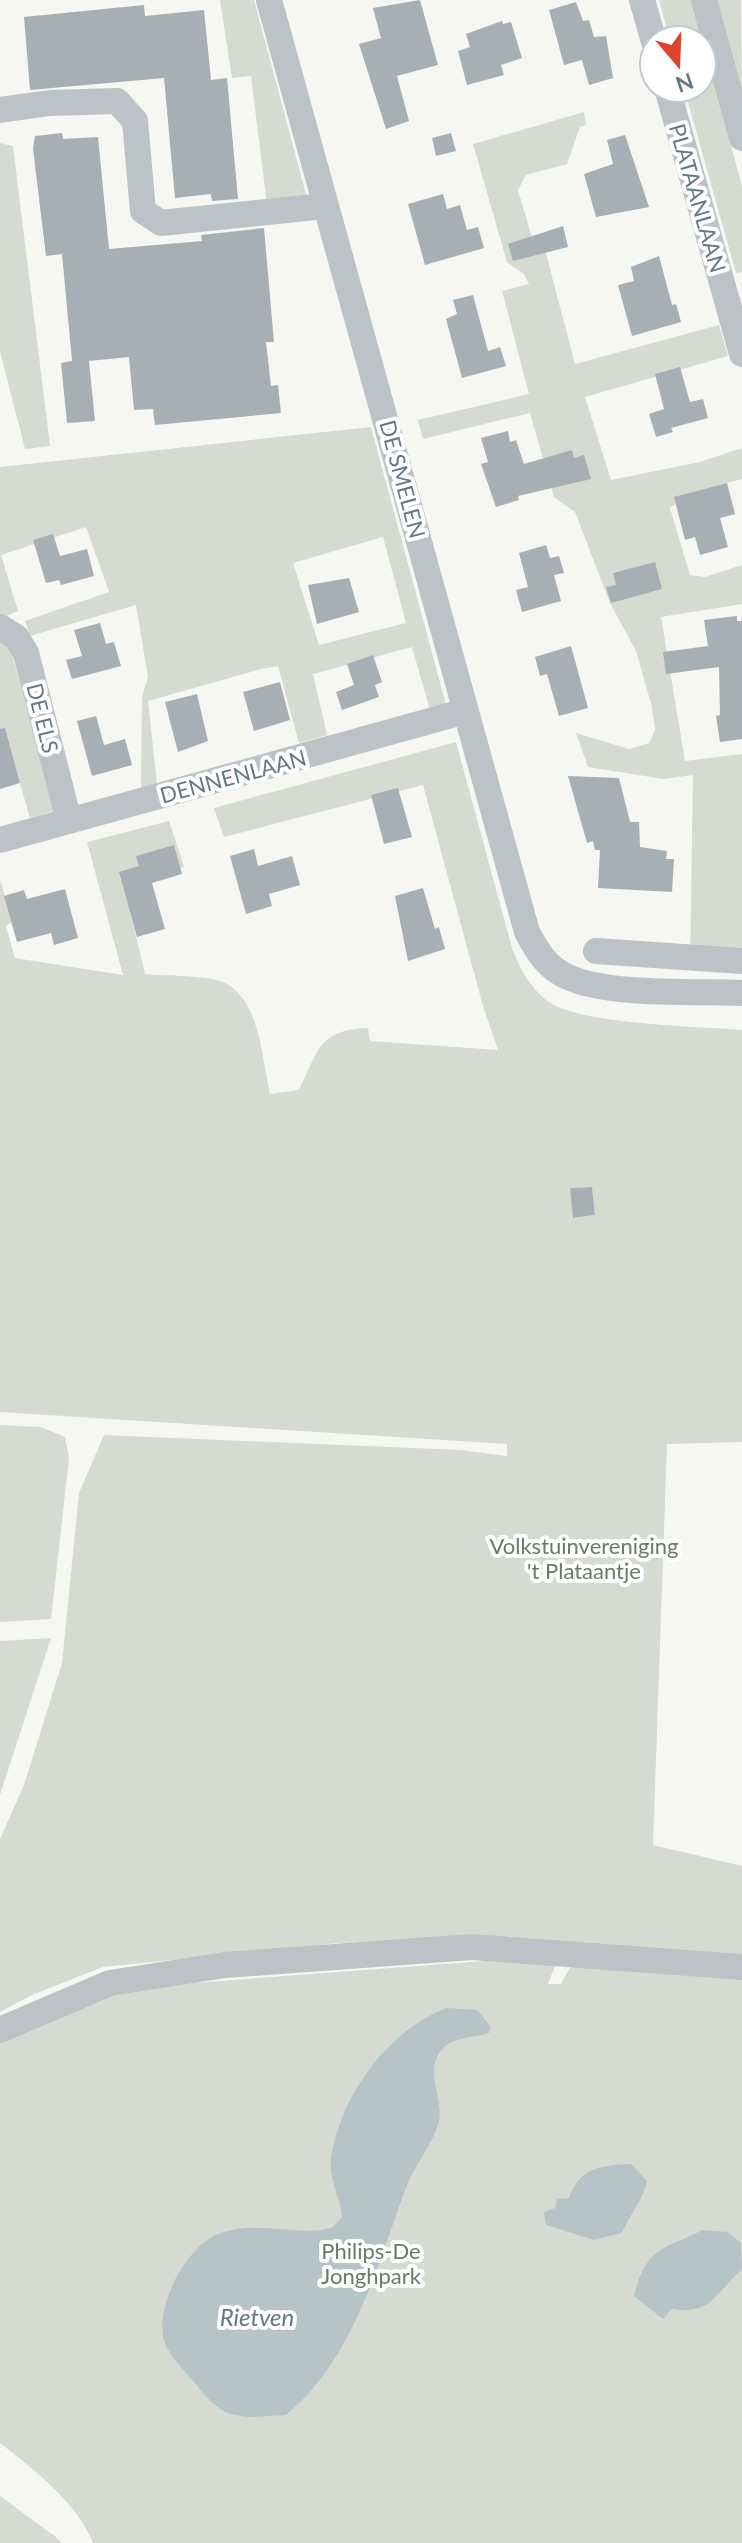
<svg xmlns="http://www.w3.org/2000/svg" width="742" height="2543" font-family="Lato,sans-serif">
<rect width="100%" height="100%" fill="#f6f6f3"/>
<!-- green -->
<g fill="#d6dbd2" fill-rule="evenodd">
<path d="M220,0H254L307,198L267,205L251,76L232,78Z"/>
<path d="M659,0H692L742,186V272L736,273L684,88H702V40H670Z"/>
<path d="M715,0H741L742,97Z"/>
<path d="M584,112L586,125L580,127L567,164L526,175L518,190L535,248L544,246L575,364L719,325L728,356L585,397L611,480L700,462L742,448V479L690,493L670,508L690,575L705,577L742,565V604L661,617L685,761L742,754V966L690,962L693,775L663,779L588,767L576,733L629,749L649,743L655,730L652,707L636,651L610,603L575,512L554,497L530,413L423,439L418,420L529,394L502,291L529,284L524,274L507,262L473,144Z"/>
<path d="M0,143L13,146L50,446L25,449L0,351Z"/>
<path d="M371,427L448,712L432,717L412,647L313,674L327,735L299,743L278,666L261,669L148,701L157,784L141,789L142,697L148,677L136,605L30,636L25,621L109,592L86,527L1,555L18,611L0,619V467ZM383,537L406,623L319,645L293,563Z"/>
<path d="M8,639L55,811L30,818L9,745L0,748V641Z"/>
<path d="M456,742L512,948C520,968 528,985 546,1000C577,1025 698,1026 742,1030V1442L667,1444L653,1845L742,1866V1956L489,1939L338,1943L103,1967L32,1995L0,2012V1839L24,1785L62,1663L79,1493L104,1435L461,1450L507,1456V1444L0,1412V880L13,921L6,926L15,958L123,975L87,842L169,821L184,867L124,886L145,974C166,976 208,975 225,983C260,1000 262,1060 270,1094L299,1090C319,1050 318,1030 368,1028L370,1041L498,1050L483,1006L423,785L224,837L214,808ZM592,1187L595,1215L574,1218L570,1188Z"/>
<path d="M0,1425L41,1427L65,1437L69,1458L51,1619L0,1622Z"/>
<path d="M51,1638L0,1795V1641Z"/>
<path d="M510,1959L556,1963L548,1984H561L573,1962L742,1975V2543H93C77,2502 34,2470 0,2443V2036L112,1989Z"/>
<path d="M0,2496L56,2537L62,2543H0Z"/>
</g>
<!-- water -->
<g fill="#b6c4c7">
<path d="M447,2008L477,2010L491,2027L489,2033C475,2038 454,2037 443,2048C422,2071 446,2101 438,2125C431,2146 415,2165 407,2185C377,2265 354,2359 286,2415C268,2416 248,2419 231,2414C216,2410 204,2394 194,2382C185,2371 170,2357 165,2343C153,2311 183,2253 212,2237C251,2216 299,2239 333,2227L342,2217C341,2197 328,2179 331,2158C340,2096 389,2029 447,2008Z"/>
<path d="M631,2164L647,2181C643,2200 630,2214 622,2233L594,2240L546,2225L544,2212L555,2208L557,2199L569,2198C579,2167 603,2165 631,2164Z"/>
<path d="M703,2230L728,2232L741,2243L742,2269C715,2293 713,2315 672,2309L663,2319L634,2296C646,2248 661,2250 703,2230Z"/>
</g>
<!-- building -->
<g fill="#a6b0b4">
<path d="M420,0L438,65L397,76L409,121L386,129L359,44L381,38L373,8Z"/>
<path d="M576,2L583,21L589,20L594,37L606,36L613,78L589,85L582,60L564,65L549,10Z"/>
<path d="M144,5L145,16L204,10L211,80L227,78L238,199L212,201L211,194L175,198L164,78L30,90L24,17Z"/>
<path d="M502,21L503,24L511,22L522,58L501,65L504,75L467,85L458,51L470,47L466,34Z"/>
<path d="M62,133L63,139L98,137L109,249L202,241L201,235L264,228L274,342H266L271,386L278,385L281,413L155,425L153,409L134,410L129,357L89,361L95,421L67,423L61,363L72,361L62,254L46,256L33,149L35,136Z"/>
<path d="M451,133L456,151L436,156L432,138Z"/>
<path d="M625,135L649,207L596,217L584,174L613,164L607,140Z"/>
<path d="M443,194L447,209L460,205L467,230L478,227L484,248L425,265L408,204Z"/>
<path d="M563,226L568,247L513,261L508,244Z"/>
<path d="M659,256L672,305L676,304L681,322L632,336L618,285L634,281L631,267Z"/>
<path d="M473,295L488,351L500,347L506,366L462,378L446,319L457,314L453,300Z"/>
<path d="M680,367L690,402L703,399L708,418L671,428L673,432L656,437L649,414L664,409L655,374Z"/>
<path d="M508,431L510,442L516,440L524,464L572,450L574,458L584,455L591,479L518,496L519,500L496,507L481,464L488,462L481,438Z"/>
<path d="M727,483L735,514L720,518L728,547L700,555L695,537L685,540L674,497Z"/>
<path d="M53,534L60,556L87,549L94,576L61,585L59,580L46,583L33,540Z"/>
<path d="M546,545L550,558L559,556L564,573L554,575L561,601L522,612L516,590L528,587L519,553Z"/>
<path d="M655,562L662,589L611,603L606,587L616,585L613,573Z"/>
<path d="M349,578L359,612L317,624L308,585Z"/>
<path d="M737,616V621H742V739L720,742L716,716L720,715L719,667L666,674L663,652L708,646L704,620Z"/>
<path d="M100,623L106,644L114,642L121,666L72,679L66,660L82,656L74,630Z"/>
<path d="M571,646L588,708L559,716L547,674L540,676L535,657Z"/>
<path d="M373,655L382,682L375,685L379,697L342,710L336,692L354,685L347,664Z"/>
<path d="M280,682L290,720L254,731L243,692Z"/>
<path d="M197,694L208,741L178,752L165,702Z"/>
<path d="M96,716L104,745L125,739L132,765L92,776L77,721Z"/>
<path d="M5,728L20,783L0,789V729Z"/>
<path d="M568,776L619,778L630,822H639L640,847L667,851L666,859H674L672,892L598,888L600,850H595L593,841L587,843Z"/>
<path d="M398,788L412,837L384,844L371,795Z"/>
<path d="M174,845L182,874L152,883L165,929L137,937L119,872L139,866L136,856Z"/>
<path d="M254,849L258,866L292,856L300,885L269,894L272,906L246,914L230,856Z"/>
<path d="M423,888L435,929L439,927L445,949L408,961L395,896Z"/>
<path d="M65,889L78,938L54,945L51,933L17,942L4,896L24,890L27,899Z"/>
<path d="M592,1187L595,1215L573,1218L570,1188Z"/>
</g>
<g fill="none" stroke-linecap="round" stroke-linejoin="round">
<!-- minor -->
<g stroke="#bcc2c5" stroke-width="26">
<path d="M269,0L527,932C537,951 547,968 568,977C609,996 695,991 742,993"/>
<path d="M642,0L654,42"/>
<path d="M704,0L742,138"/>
<path d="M667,88L742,354"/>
<path d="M0,110L50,103L117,101L135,121L143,211L161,223L325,206"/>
<path d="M0,627L16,637L26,653L69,821"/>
<path d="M0,840L466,711"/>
<path d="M596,951L742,961"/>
<path d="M0,2030L110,1983L225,1965L472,1947L742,1967"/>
</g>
</g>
<g text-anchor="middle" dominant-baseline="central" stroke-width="8" stroke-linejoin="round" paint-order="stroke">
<!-- street labels -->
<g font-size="22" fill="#667983" stroke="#fff">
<text transform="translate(698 198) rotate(74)">PLATAANLAAN</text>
<text transform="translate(403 479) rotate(75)">DE SMELEN</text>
<text transform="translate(43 718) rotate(76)">DE ELS</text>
<text transform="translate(233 776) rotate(-15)">DENNENLAAN</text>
</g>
<!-- park labels -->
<g font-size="22" fill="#6b7a65" stroke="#fff">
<text x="584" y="1545">Volkstuinvereniging<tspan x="584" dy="25">'t Plataantje</tspan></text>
<text x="371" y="2250">Philips-De<tspan x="371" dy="25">Jonghpark</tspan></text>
</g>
<!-- water labels -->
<g font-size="24" font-style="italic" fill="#627a7f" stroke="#fff">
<text x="257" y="2316">Rietven</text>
</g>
</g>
<!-- north arrow -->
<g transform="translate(678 64) rotate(161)"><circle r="38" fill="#ffffff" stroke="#c2c9cd" stroke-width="2"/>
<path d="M0-6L14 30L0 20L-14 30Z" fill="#dc452d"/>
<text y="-12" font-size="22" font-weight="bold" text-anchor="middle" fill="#667983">N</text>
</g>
</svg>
